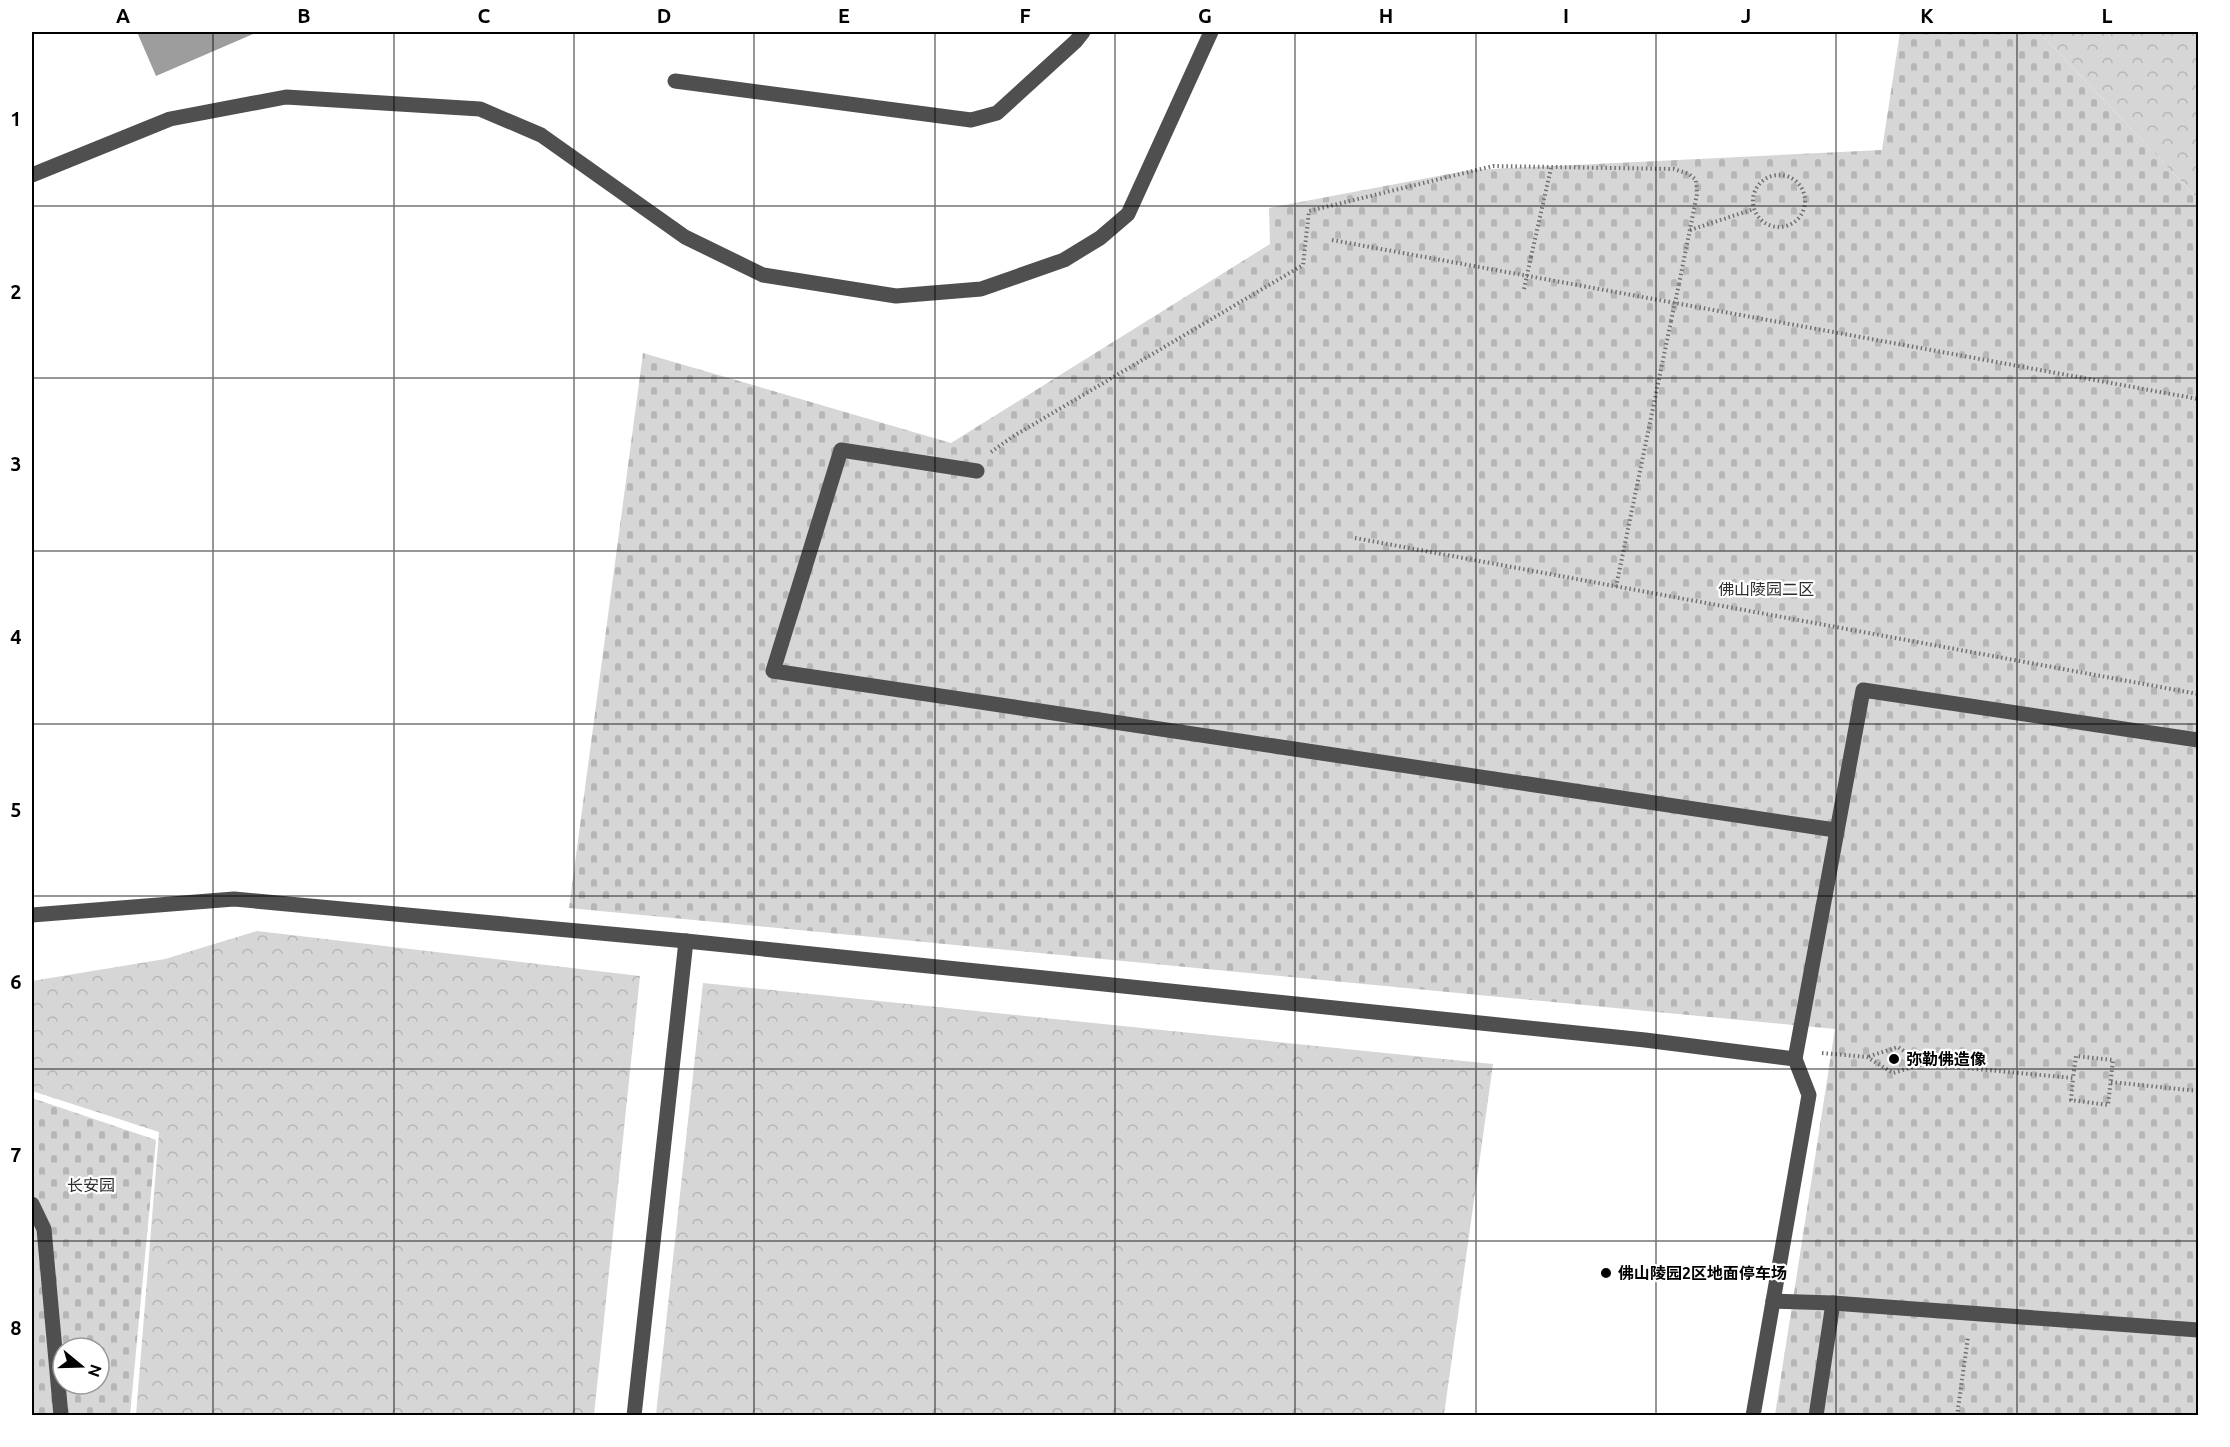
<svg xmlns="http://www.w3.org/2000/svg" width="2230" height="1447" font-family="Ubuntu,'Noto Sans SC',sans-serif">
<defs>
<pattern id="forest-crowns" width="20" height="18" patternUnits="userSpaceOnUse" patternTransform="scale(1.5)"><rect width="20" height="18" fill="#d6d6d6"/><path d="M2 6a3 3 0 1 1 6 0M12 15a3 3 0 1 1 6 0" fill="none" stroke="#b6b6b6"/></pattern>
<pattern id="cemetery-stones" width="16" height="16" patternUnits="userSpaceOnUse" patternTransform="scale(1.5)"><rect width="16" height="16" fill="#d6d6d6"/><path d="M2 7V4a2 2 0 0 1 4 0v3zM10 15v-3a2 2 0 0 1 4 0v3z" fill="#b6b6b6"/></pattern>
</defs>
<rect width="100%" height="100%" fill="#fff"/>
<!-- forest -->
<g fill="url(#forest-crowns)">
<path d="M2039,32H2198V199Z"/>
<path d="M257,931L640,976L594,1415H136L159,1132L32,1091V981L165,959Z"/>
<path d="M703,983L1493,1064L1444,1415H656Z"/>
</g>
<!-- cemetery -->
<g fill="url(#cemetery-stones)" fill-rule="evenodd">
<path d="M1900,32H2039L2198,199V1415H1775L1835,1029L569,908L643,353L951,443L1270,244L1269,208L1470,170L1882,150Z"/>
<path d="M32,1098L156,1140L130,1415L32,1416ZM63,1348H99V1384H63Z"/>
</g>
<!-- water -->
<path fill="#9d9d9d" d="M137,32H258L156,76Z"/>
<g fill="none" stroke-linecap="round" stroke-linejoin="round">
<!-- path -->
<g stroke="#717171" stroke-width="4" stroke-dasharray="1.5 3" stroke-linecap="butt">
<circle cx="1779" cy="201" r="26"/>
<path d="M1690,230L1754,209"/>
<path d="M1332,240L2198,399"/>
<path d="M1531,257L1551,168"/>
<path d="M991,452L1012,437L1303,265L1309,211L1493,166L1674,169L1689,174L1696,180L1697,194L1679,284"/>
<path d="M1355,538L2198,694"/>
<path d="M1616,587L1671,321"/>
<path d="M1822,1053L1867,1057L1893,1073L1923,1064L1898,1047L1867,1057"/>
<path d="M1923,1064L2073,1078L2076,1056L2113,1060L2108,1105L2071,1100L2073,1078"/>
<path d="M2111,1082L2198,1091"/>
<path d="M1957,1416L1968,1337"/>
</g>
<!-- minor -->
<g stroke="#4f4f4f" stroke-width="15">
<path d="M675,81L971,120L997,113L1076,41L1083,32"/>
<path d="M32,175L170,119L286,97L480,109L541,135L685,237L763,275L896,296L981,289L1064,260L1100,238L1128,214L1211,32"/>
<path d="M977,471L841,450L773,671L1835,830"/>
<path d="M32,915L234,899L686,941L1645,1040L1795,1059L1809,1095L1753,1416"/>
<path d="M1795,1059L1863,690L2198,740"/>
<path d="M32,1204L44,1229L61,1416"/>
<path d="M1773,1301L1833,1303L2198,1330"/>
<path d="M634,1416L686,941"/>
<path d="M1816,1416L1833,1303"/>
</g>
<!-- path-bridge -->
<g stroke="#717171" stroke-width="4" stroke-dasharray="1.5 3" stroke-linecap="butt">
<path d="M1524,289L1531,257"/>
<path d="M1671,321L1679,284"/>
</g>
</g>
<!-- grid -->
<path fill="none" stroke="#000" stroke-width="1.5" stroke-opacity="0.55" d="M213,32V1416M394,32V1416M574,32V1416M754,32V1416M935,32V1416M1115,32V1416M1295,32V1416M1476,32V1416M1656,32V1416M1836,32V1416M2017,32V1416M32,206H2198M32,378H2198M32,551H2198M32,724H2198M32,896H2198M32,1069H2198M32,1241H2198"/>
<!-- markers -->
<g fill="#000" stroke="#fff" stroke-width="2">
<circle cx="1894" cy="1059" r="6"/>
<circle cx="1606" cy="1273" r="6"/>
</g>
<g text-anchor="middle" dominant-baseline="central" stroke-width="4.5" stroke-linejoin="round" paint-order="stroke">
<!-- park labels -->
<g font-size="16" fill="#2d2d2d" stroke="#fff">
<text x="1766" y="589">佛山陵园二区</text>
<text x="91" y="1185">长安园</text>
</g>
<!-- poi labels -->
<g font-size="16" font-weight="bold" fill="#000" stroke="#fff" text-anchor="start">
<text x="1906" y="1059">弥勒佛造像</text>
<text x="1618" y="1273">佛山陵园2区地面停车场</text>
</g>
</g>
<!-- border -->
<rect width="2230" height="1447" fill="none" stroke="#ffffff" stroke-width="66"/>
<!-- north arrow -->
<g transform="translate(81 1366) rotate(109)"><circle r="28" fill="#ffffff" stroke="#999999" stroke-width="1.5"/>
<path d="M0-4.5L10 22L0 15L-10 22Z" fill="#000000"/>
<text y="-9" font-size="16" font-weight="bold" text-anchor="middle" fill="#000000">N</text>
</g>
<rect x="33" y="33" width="2164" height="1381" fill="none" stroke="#000" stroke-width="2"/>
<g font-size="20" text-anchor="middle" font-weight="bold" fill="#000">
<text x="123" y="23">A</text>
<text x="304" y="23">B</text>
<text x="484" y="23">C</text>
<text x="664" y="23">D</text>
<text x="844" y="23">E</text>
<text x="1025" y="23">F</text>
<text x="1205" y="23">G</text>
<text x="1386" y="23">H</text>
<text x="1566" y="23">I</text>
<text x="1746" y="23">J</text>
<text x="1927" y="23">K</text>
<text x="2107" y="23">L</text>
<text x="16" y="126">1</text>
<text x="16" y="299">2</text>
<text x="16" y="471">3</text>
<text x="16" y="644">4</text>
<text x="16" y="817">5</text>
<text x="16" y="989">6</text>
<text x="16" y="1162">7</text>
<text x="16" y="1335">8</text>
</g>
</svg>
